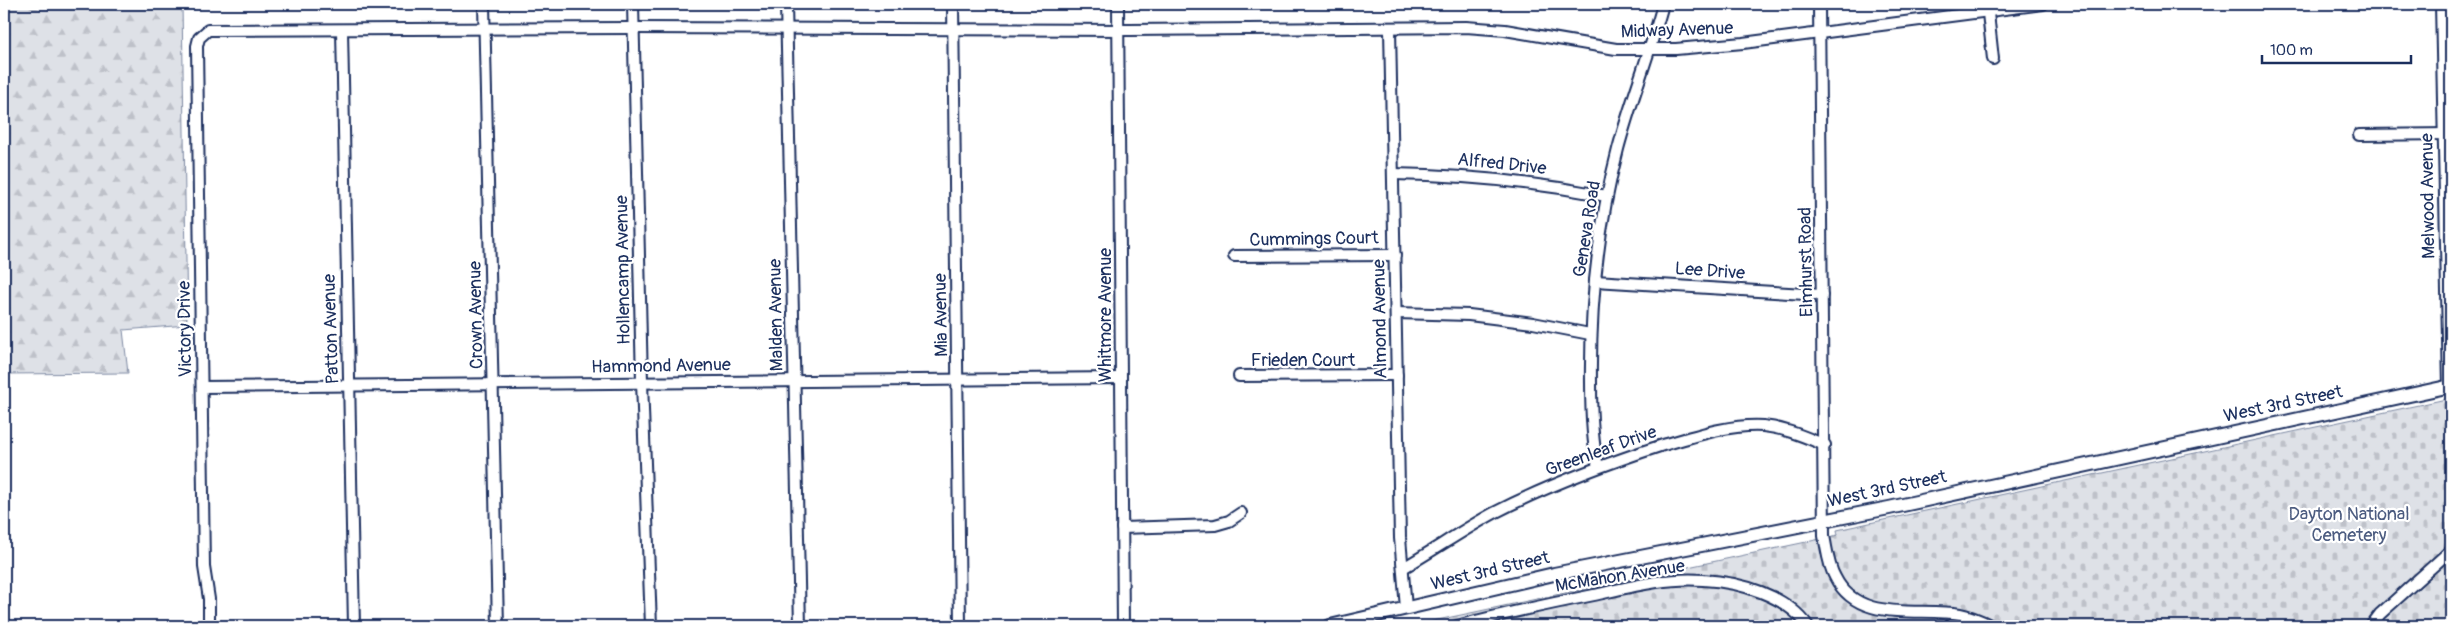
<svg xmlns="http://www.w3.org/2000/svg" width="2455" height="630" font-family="Pangolin,sans-serif">
<defs>
<pattern id="forest-firs" width="22" height="20" patternUnits="userSpaceOnUse" patternTransform="scale(1.25)"><rect width="22" height="20" fill="#dee1e7"/><path d="M5 1l3.5 6h-7zM16 11l3.5 6h-7z" fill="#bec1c9"/></pattern>
<pattern id="cemetery-stones" width="16" height="16" patternUnits="userSpaceOnUse" patternTransform="scale(1.25)"><rect width="16" height="16" fill="#dee1e7"/><path d="M2 7V4a2 2 0 0 1 4 0v3zM10 15v-3a2 2 0 0 1 4 0v3z" fill="#bec1c9"/></pattern>
</defs>
<rect width="100%" height="100%" fill="#fff"/>
<filter id="ink" filterUnits="userSpaceOnUse"><feTurbulence type="fractalNoise" baseFrequency=".02" numOctaves="2"/><feDisplacementMap in="SourceGraphic" scale="10" xChannelSelector="R" yChannelSelector="G"/><feConvolveMatrix kernelMatrix="1 2 1 2 8 2 1 2 1" color-interpolation-filters="sRGB"/></filter>
<g filter="url(#ink)">
<!-- forest -->
<path fill="url(#forest-firs)" stroke="#7c88a2" d="M4,4H182L187,325L123,330L128,373L4,374Z"/>
<!-- cemetery -->
<path fill="url(#cemetery-stones)" stroke="#7c88a2" d="M2451,398V626H1409L1811,541L1838,535L1837,530Z"/>
<g fill="none" stroke-linecap="round" stroke-linejoin="round">
<defs>
<g id="minor">
<path d="M484,4L498,626"/>
<path d="M633,4L642,382L651,626"/>
<path d="M786,4L800,626"/>
<path d="M953,4L960,626"/>
<path d="M1118,4L1123,626"/>
<path d="M1819,4L1824,536C1827,550 1828,565 1835,577C1858,624 1918,607 1960,614C1971,616 1982,621 1992,626"/>
<path d="M1987,4L1993,59"/>
<path d="M2441,4L2449,387"/>
<path d="M1390,29L1400,538L1406,608"/>
<path d="M342,30L354,626"/>
<path d="M2359,135L2451,134"/>
<path d="M1393,174C1468,175 1534,182 1607,196"/>
<path d="M1234,256L1395,255"/>
<path d="M1595,281L1822,295"/>
<path d="M1396,313L1469,315L1533,323L1590,334"/>
<path d="M1239,376L1397,375"/>
<path d="M202,387L1121,378"/>
<path d="M1598,467C1592,440 1591,411 1591,383C1590,305 1598,225 1618,149C1631,100 1650,53 1663,4"/>
<path d="M1122,528L1215,525L1229,521L1241,513"/>
<path d="M1403,568C1434,550 1463,530 1494,513C1548,485 1605,464 1663,445C1695,436 1730,424 1763,426C1785,428 1805,437 1825,445"/>
<path d="M209,626V599L204,567L197,46L199,38L208,30L633,28L1129,30L1466,27L1505,30L1616,49H1676L1743,43L2043,4"/>
<path d="M1457,626C1502,614 1549,604 1594,595C1630,587 1667,577 1703,580C1740,582 1786,595 1808,626"/>
<path d="M2371,626L2380,614L2451,550"/>
</g>
<path id="major" d="M1330,626L1554,574L1889,508L2451,386"/>
</defs>
<!-- minor casing -->
<use href="#minor" stroke="#1b2f5e" stroke-width="14"/>
<!-- major casing -->
<use href="#major" stroke="#1b2f5e" stroke-width="16"/>
<!-- minor -->
<use href="#minor" stroke="#fff" stroke-width="10"/>
<!-- major -->
<use href="#major" stroke="#fff" stroke-width="12"/>
</g>
</g>
<g text-anchor="middle" dominant-baseline="central" stroke-width="4.5" stroke-linejoin="round" paint-order="stroke">
<!-- street labels -->
<g font-size="18" fill="#1b2f5e" stroke="#fff">
<text transform="translate(1677 30) rotate(-2)">Midway Avenue</text>
<text transform="translate(1502 164) rotate(6)">Alfred Drive</text>
<text transform="translate(2428 196) rotate(-91)">Melwood Avenue</text>
<text transform="translate(1587 229) rotate(-81)">Geneva Road</text>
<text transform="translate(1314 239) rotate(-1)">Cummings Court</text>
<text transform="translate(1806 262) rotate(-91)">Elmhurst Road</text>
<text transform="translate(623 270) rotate(-91)">Hollencamp Avenue</text>
<text transform="translate(1710 271) rotate(4)">Lee Drive</text>
<text transform="translate(476 315) rotate(-91)">Crown Avenue</text>
<text transform="translate(776 315) rotate(-91)">Malden Avenue</text>
<text transform="translate(941 315) rotate(-91)">Mia Avenue</text>
<text transform="translate(1105 315) rotate(-90)">Whitmore Avenue</text>
<text transform="translate(1380 319) rotate(-91)">Almond Avenue</text>
<text transform="translate(185 329) rotate(-91)">Victory Drive</text>
<text transform="translate(331 329) rotate(-92)">Patton Avenue</text>
<text x="1303" y="360">Frieden Court</text>
<text transform="translate(661 366) rotate(-1)">Hammond Avenue</text>
<text transform="translate(2283 404) rotate(-12)">West 3rd Street</text>
<text transform="translate(1601 451) rotate(-20)">Greenleaf Drive</text>
<text transform="translate(1887 489) rotate(-12)">West 3rd Street</text>
<text transform="translate(1490 571) rotate(-13)">West 3rd Street</text>
<text transform="translate(1620 576) rotate(-9)">McMahon Avenue</text>
</g>
<!-- park labels -->
<g font-size="18" fill="#4c5c80" stroke="#fff">
<text x="2349" y="514">Dayton National<tspan x="2349" dy="21">Cemetery</tspan></text>
</g>
</g>
<!-- margin -->
<rect width="2455" height="630" fill="none" stroke="#fff" stroke-width="20"/>
<rect x="10" y="10" width="2435" height="610" fill="none" stroke="#1b2f5e" stroke-width="2" filter="url(#ink)"/>
<!-- scale -->
<path d="M2262 55v8h149v-8" fill="none" stroke="#1b2f5e" stroke-width="2.5"/>
<text x="2270" y="55" font-size="15" fill="#1b2f5e" stroke="#ffffff" stroke-width="4" paint-order="stroke">100 m</text>
</svg>
